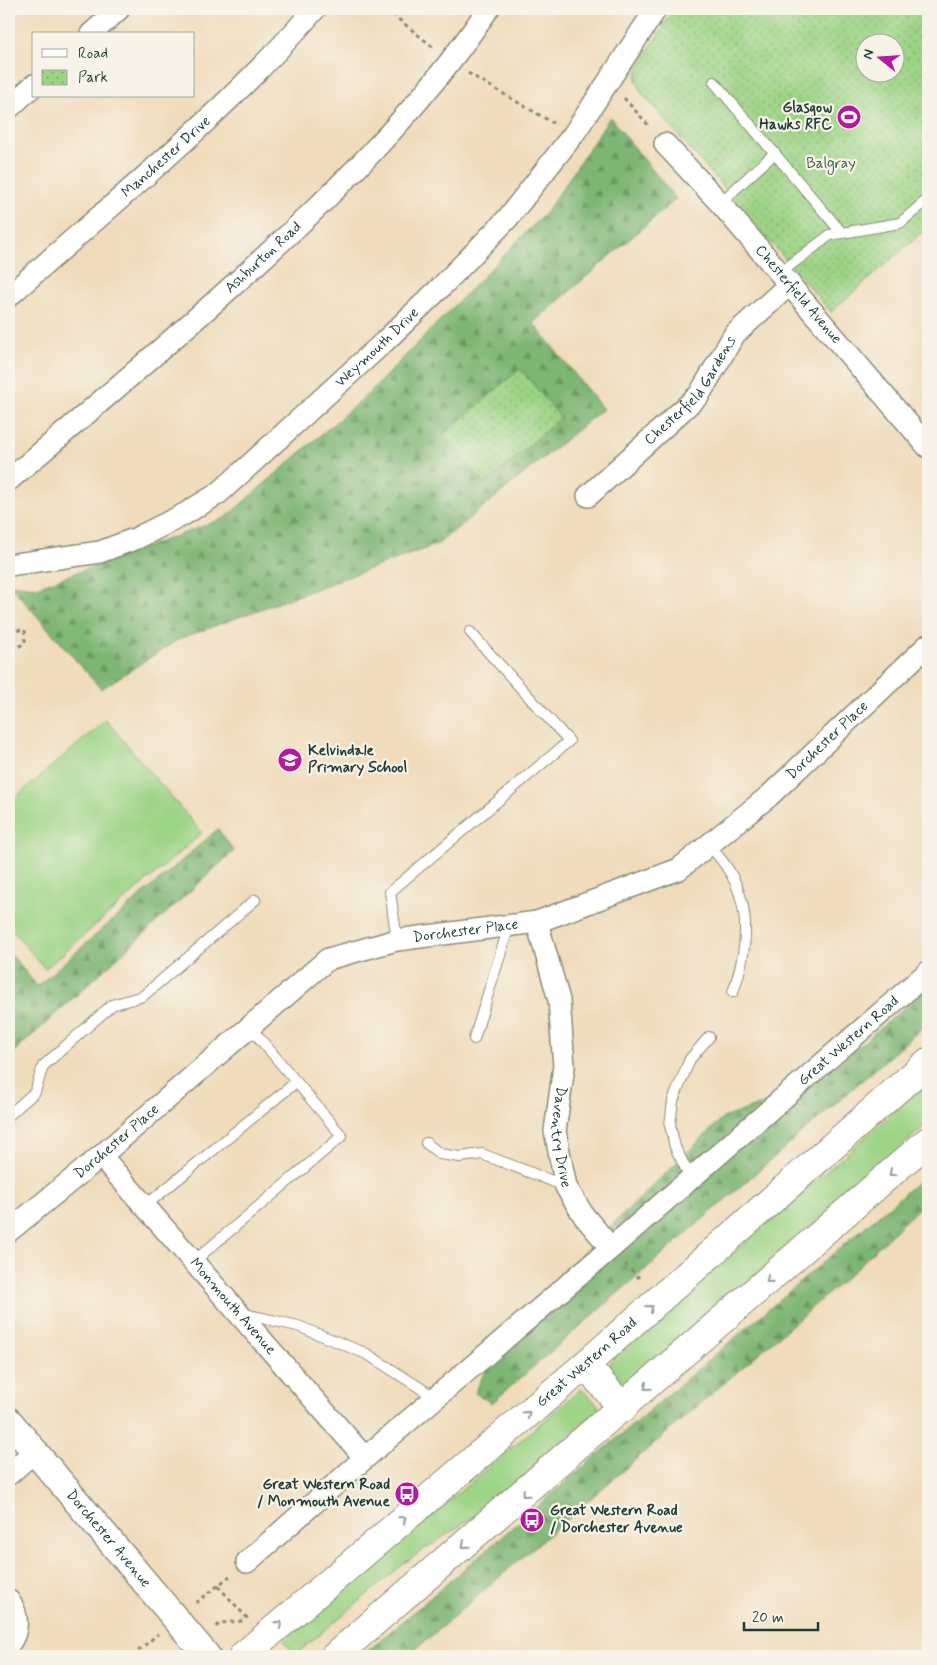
<svg xmlns="http://www.w3.org/2000/svg" width="937" height="1665" font-family="Mynerve,sans-serif">
<defs>
<pattern id="forest-firs" width="22" height="20" patternUnits="userSpaceOnUse" patternTransform="scale(1.25)"><rect width="22" height="20" fill="#7eb673"/><path d="M5 1l3.5 6h-7zM16 11l3.5 6h-7z" fill="#67955f"/></pattern>
<pattern id="park-dots" width="8" height="8" patternUnits="userSpaceOnUse" patternTransform="scale(1.25)"><rect width="8" height="8" fill="#9dd486"/><path d="M2 2h.1M6 6h.1" fill="none" stroke="#7fad6e" stroke-width="1.8" stroke-linecap="round"/></pattern>
</defs>
<rect width="100%" height="100%" fill="#f7f3e8"/>
<filter id="ink" filterUnits="userSpaceOnUse"><feTurbulence type="fractalNoise" baseFrequency=".02" numOctaves="2"/><feDisplacementMap in="SourceGraphic" scale="10" xChannelSelector="R" yChannelSelector="G"/><feConvolveMatrix kernelMatrix="1 2 1 2 8 2 1 2 1" color-interpolation-filters="sRGB"/></filter>
<filter id="wash" filterUnits="userSpaceOnUse"><feTurbulence type="fractalNoise" baseFrequency=".0096" numOctaves="4" result="noise"/><feDisplacementMap in="SourceGraphic" scale="20" xChannelSelector="R" yChannelSelector="G"/><feGaussianBlur stdDeviation="1.12" result="paint"/><feColorMatrix in="noise" values="0 0 0 0 0 0 0 0 0 0 0 0 0 0 0 0 0 1.4 0 .05"/><feComposite in="paint" operator="in"/></filter>
<g filter="url(#wash)">
<rect width="100%" height="100%" fill="#f0dcbb"/>
<!-- green -->
<g fill="#9dd486" stroke="#5e885d">
<path d="M106,720L202,833L45,969L9,926V803Z"/>
<path d="M928,1082V1123L632,1385L627,1386L609,1368L610,1363L614,1358Z"/>
<path d="M581,1389L598,1405V1410L492,1504L407,1561L295,1655L284,1641Z"/>
</g>
<!-- forest -->
<g fill="url(#forest-firs)" stroke="#4e7a54">
<path d="M610,117L676,199L533,323L603,409L438,544L179,639L101,689L9,584L37,587L225,518L368,394L548,210Z"/>
<path d="M218,829L234,851L9,1057V952L37,986Z"/>
<path d="M928,987V1023L492,1403L475,1393L505,1328L723,1118L814,1085Z"/>
<path d="M928,1173V1199L846,1278L408,1656H362Z"/>
</g>
<!-- park -->
<g fill="url(#park-dots)" stroke="#5e885d" fill-rule="evenodd">
<path d="M674,9H928V227L831,312L641,92L636,79L640,64ZM864,42H894V72H864Z"/>
<path d="M520,369L561,418L485,484L443,435Z"/>
</g>
</g>
<g filter="url(#ink)">
<g fill="none" stroke-linecap="round" stroke-linejoin="round">
<defs>
<g id="service">
<path d="M714,82L842,233"/>
<path d="M720,203L775,153"/>
<path d="M780,273L830,235L900,223L928,199"/>
<path d="M708,845C752,887 752,938 733,992"/>
<path d="M397,940L390,892L569,741L470,632"/>
<path d="M474,1039L509,926"/>
<path d="M9,1115L35,1092L43,1066L112,1005L143,996L255,900"/>
<path d="M426,1143L440,1154L460,1157L482,1154L565,1186"/>
<path d="M691,1179L675,1147L670,1125L673,1101L690,1059L709,1037"/>
<path d="M145,1206L296,1082"/>
<path d="M193,1262L342,1136L250,1027"/>
<path d="M244,1314L298,1326L367,1354L436,1398"/>
</g>
<g id="minor">
<path d="M91,34L119,9"/>
<path d="M9,108L34,85"/>
<path id="s1" d="M665,144L720,203L928,447"/>
<path id="s2" d="M9,296C113,203 223,115 315,9"/>
<path id="s3" d="M9,480C86,414 163,349 238,281C330,198 419,112 488,9"/>
<path id="s4" d="M588,496L699,395L734,335L790,284"/>
<path id="s5" d="M9,565L100,552L137,538L183,515L219,493L384,342L441,287L507,219L573,135L656,9"/>
<path id="s6" d="M537,922L559,1000L564,1066L555,1131L566,1187L584,1216L611,1248"/>
<path id="s7" d="M101,1156L365,1458"/>
<path id="s8" d="M9,1231L101,1156L328,959L397,940L537,922L679,869L769,796L928,645"/>
<path d="M9,1474L34,1452"/>
<path id="s9" d="M247,1562L365,1458L611,1248L928,972"/>
<path d="M9,1601C19,1614 19,1631 9,1644"/>
</g>
<g id="tertiary">
<path id="s10" d="M9,1421L207,1656"/>
</g>
<g id="primary">
<path d="M585,1365L623,1408"/>
<path id="s11" d="M243,1656L585,1365L928,1062"/>
<path d="M335,1656L928,1141"/>
</g>
</defs>
<!-- service casing -->
<use href="#service" stroke="#888c78" stroke-width="12"/>
<!-- minor casing -->
<use href="#minor" stroke="#888c78" stroke-width="24"/>
<!-- tertiary casing -->
<use href="#tertiary" stroke="#888c78" stroke-width="29"/>
<!-- primary casing -->
<use href="#primary" stroke="#888c78" stroke-width="30"/>
<!-- path -->
<g stroke="#888c78" stroke-width="3" stroke-dasharray="4 4" stroke-linecap="butt">
<path d="M386,9L433,47"/>
<path d="M468,73L553,123"/>
<path d="M624,98L650,127"/>
<path d="M9,630H25V643L9,652"/>
<path d="M625,1264L642,1281"/>
<path d="M218,1586L248,1619"/>
<path d="M196,1603L230,1576"/>
<path d="M216,1627L220,1623L243,1621"/>
<path d="M132,1656L158,1634"/>
</g>
<!-- service -->
<use href="#service" stroke="#fff" stroke-width="10"/>
<!-- minor -->
<use href="#minor" stroke="#fff" stroke-width="21"/>
<!-- tertiary -->
<use href="#tertiary" stroke="#fff" stroke-width="26"/>
<!-- primary -->
<use href="#primary" stroke="#fff" stroke-width="28"/>
</g>
<!-- one-way arrows -->
<defs><path id="oneway-chevron" d="M-2-3.5L2.5 0L-2 3.5" fill="none" stroke-width="1.6" stroke-linecap="round" stroke-linejoin="round" transform="scale(1.25)"/></defs>
<g stroke="#8f9e9a">
<use href="#oneway-chevron" transform="translate(892 1173) rotate(139)"/>
<use href="#oneway-chevron" transform="translate(769 1280) rotate(139)"/>
<use href="#oneway-chevron" transform="translate(650 1308) rotate(-41)"/>
<use href="#oneway-chevron" transform="translate(647 1387) rotate(139)"/>
<use href="#oneway-chevron" transform="translate(527 1414) rotate(-40)"/>
<use href="#oneway-chevron" transform="translate(525 1494) rotate(139)"/>
<use href="#oneway-chevron" transform="translate(403 1519) rotate(-40)"/>
<use href="#oneway-chevron" transform="translate(465 1545) rotate(139)"/>
<use href="#oneway-chevron" transform="translate(279 1624) rotate(-40)"/>
</g>
</g>
<!-- icons -->
<defs>
<symbol id="stadium-disc" viewBox="-11 -11 22 22"><circle r="9.5" fill="#b5179e" stroke="#f7f3e8"/><path d="M0-5a6.5 5 0 1 0 0 10a6.5 5 0 1 0 0-10ZM-3.5-1.8h7v3.6h-7Z" fill="#fff"/></symbol>
<symbol id="school-disc" viewBox="-11 -11 22 22"><circle r="9.5" fill="#b5179e" stroke="#f7f3e8"/><path d="M0-5L7-2L0 1L-7-2ZM-4 1L0 2.5L4 1V4Q0 6-4 4Z" fill="#fff"/></symbol>
<symbol id="bus-disc" viewBox="-11 -11 22 22"><circle r="9.5" fill="#b5179e" stroke="#f7f3e8"/><path d="M-5-6H5V4H4V6H2V4H-2V6H-4V4H-5ZM-3.5-4V0h7V-4ZM-3.5 1.2v1.5H-2V1.2ZM2 1.2v1.5H3.5V1.2Z" fill="#fff"/></symbol>
</defs>
<g fill-rule="evenodd">
<use href="#stadium-disc" x="835" y="103" width="28" height="28"/>
<use href="#school-disc" x="276" y="746" width="28" height="28"/>
<use href="#bus-disc" x="393" y="1480" width="28" height="28"/>
<use href="#bus-disc" x="518" y="1506" width="28" height="28"/>
</g>
<g text-anchor="middle" dominant-baseline="central" stroke-width="4.5" stroke-linejoin="round" paint-order="stroke">
<!-- poi labels -->
<g font-size="15" font-weight="bold" fill="#1f3d34" stroke="#f7f3e8" text-anchor="end">
<text x="832" y="108">Glasgow<tspan x="832" dy="17">Hawks RFC</tspan></text>
<text x="308" y="751" text-anchor="start">Kelvindale<tspan x="308" dy="17">Primary School</tspan></text>
<text x="390" y="1485">Great Western Road<tspan x="390" dy="17">/ Monmouth Avenue</tspan></text>
<text x="550" y="1511" text-anchor="start">Great Western Road<tspan x="550" dy="17">/ Dorchester Avenue</tspan></text>
</g>
<!-- street labels -->
<g font-size="15" fill="#1f3d34" stroke="#f7f3e8">
<text stroke="none"><textPath href="#s2" startOffset="210">Manchester Drive</textPath></text>
<text stroke="none"><textPath href="#s3" startOffset="338">Ashburton Road</textPath></text>
<text stroke="none"><textPath href="#s1" startOffset="201">Chesterfield Avenue</textPath></text>
<text stroke="none"><textPath href="#s5" startOffset="440">Weymouth Drive</textPath></text>
<text stroke="none"><textPath href="#s4" startOffset="148">Chesterfield Gardens</textPath></text>
<text stroke="none"><textPath href="#s8" startOffset="980">Dorchester Place</textPath></text>
<text stroke="none"><textPath href="#s8" startOffset="560">Dorchester Place</textPath></text>
<text stroke="none"><textPath href="#s9" startOffset="796">Great Western Road</textPath></text>
<text stroke="none"><textPath href="#s6" startOffset="219">Daventry Drive</textPath></text>
<text stroke="none"><textPath href="#s8" startOffset="140">Dorchester Place</textPath></text>
<text stroke="none"><textPath href="#s7" startOffset="200">Monmouth Avenue</textPath></text>
<text stroke="none"><textPath href="#s11" startOffset="452">Great Western Road</textPath></text>
<text stroke="none"><textPath href="#s10" startOffset="154">Dorchester Avenue</textPath></text>
</g>
<!-- park labels -->
<g font-size="15" fill="#385b44" stroke="#f7f3e8">
<text x="831" y="164">Balgray</text>
</g>
</g>
<!-- margin -->
<rect width="937" height="1665" fill="none" stroke="#f7f3e8" stroke-width="30"/>
<!-- legend -->
<rect x="32" y="32" width="162" height="65" fill="#f7f3e8" stroke="#a1aaa0"/>
<rect x="42" y="49" width="25" height="8" fill="#ffffff" stroke="#a1aaa0"/>
<text x="78" y="58" font-size="15" fill="#1f3d34">Road</text>
<rect x="42" y="70" width="25" height="15" fill="url(#park-dots)" stroke="#a1aaa0"/>
<text x="78" y="82" font-size="15" fill="#1f3d34">Park</text>
<!-- north arrow -->
<g transform="translate(880 58) rotate(287)"><circle r="24" fill="#f7f3e8" stroke="#a1aaa0"/>
<path d="M0-4L9 19L0 12L-9 19Z" fill="#b5179e"/>
<text y="-8" font-size="14" font-weight="bold" text-anchor="middle" fill="#1f3d34">N</text>
</g>
<!-- scale -->
<path d="M744 1622v8h74v-8" fill="none" stroke="#1f3d34" stroke-width="2.5"/>
<text x="752" y="1622" font-size="15" fill="#1f3d34" stroke="#f7f3e8" stroke-width="4" paint-order="stroke">20 m</text>
</svg>
